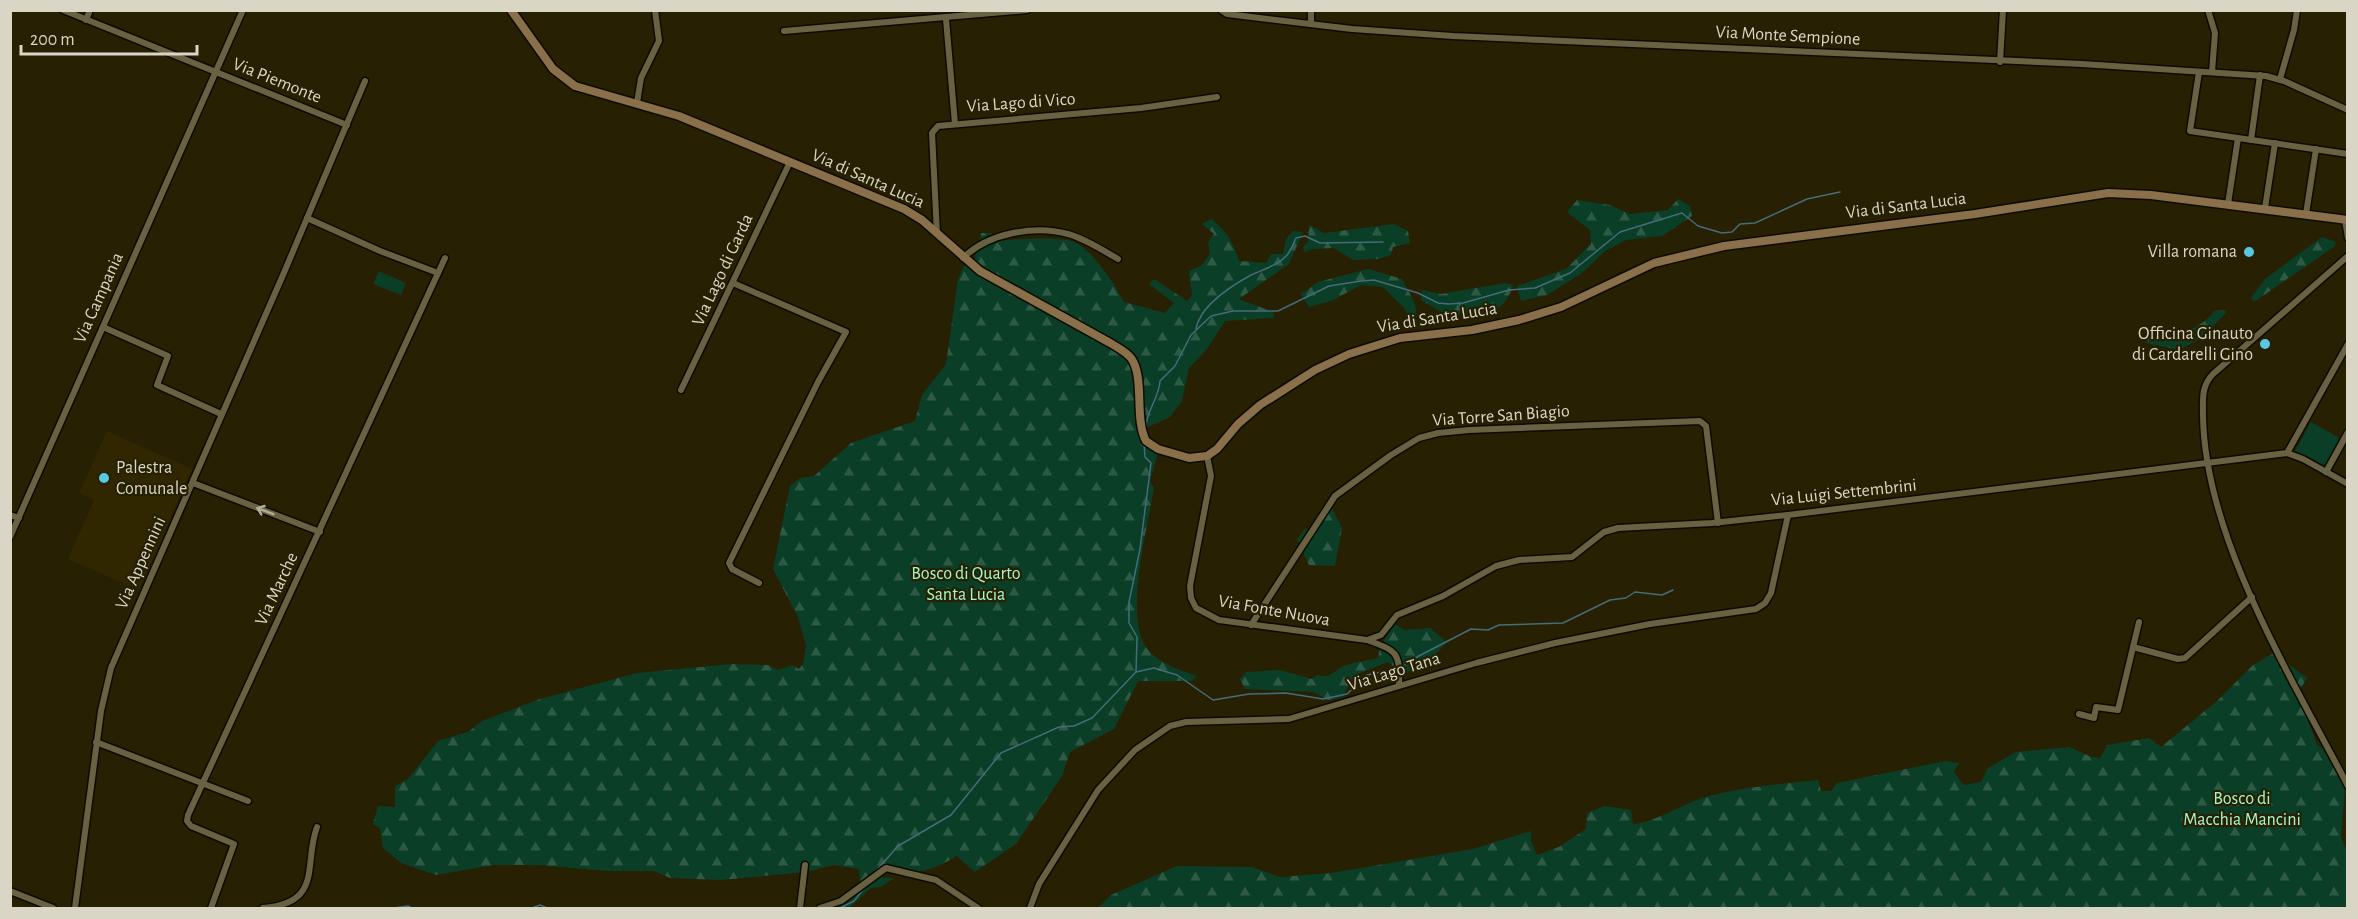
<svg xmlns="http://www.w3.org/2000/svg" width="2358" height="919" font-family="'Alegreya Sans',sans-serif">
<defs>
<pattern id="forest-firs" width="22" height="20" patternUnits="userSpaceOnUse" patternTransform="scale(1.5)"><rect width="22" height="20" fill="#0a3e27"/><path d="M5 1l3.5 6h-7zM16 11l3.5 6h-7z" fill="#2d5945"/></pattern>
</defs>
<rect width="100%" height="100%" fill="#272003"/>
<!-- built -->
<path fill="#302700" d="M107,431L192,469L139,590L68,559L94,500L79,493Z"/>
<!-- grass -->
<g fill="#0a3e27">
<path d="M379,271L406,283L401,295L373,284Z"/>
<path d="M2311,422L2341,439L2325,468L2295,451Z"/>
</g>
<!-- forest -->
<g fill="url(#forest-firs)">
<path d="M1678,199L1690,206L1692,216L1662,236L1626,240L1605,251L1582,273L1547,295L1521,301L1517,286L1566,269L1591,244L1590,230L1567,212L1577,200L1610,205L1630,214L1668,210Z"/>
<path d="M1211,219C1227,231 1233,242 1239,261L1266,263L1271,254H1283L1286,239L1293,231L1303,232L1289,264L1239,299L1273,312L1274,318L1225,321L1207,349L1189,368L1182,401L1170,417L1139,431L1158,452L1150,481L1154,488C1148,526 1124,615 1146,647C1157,663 1180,670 1197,676L1192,681H1138L1114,729L1070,752L1062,776L1016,844L975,872L957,856C933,870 919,876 892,866L880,877L894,878L881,887L871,888L849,908H825L834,904L848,903L860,881L859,869L834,865L806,872L720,880L670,878L654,871H608L538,865H494L436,875L401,863L383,848L380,828L373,824L378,806L395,807V786L408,779L438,741L468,732L482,721L540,699L637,673L732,664L768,665L778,670L793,665L799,669L803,664L806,645L798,617L773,569L790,486L800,478L814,476L851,443L915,421L922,395L946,364L958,279L964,266L975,265C974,253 981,245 981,233H991L999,241C1015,239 1061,236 1074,242C1093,250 1115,285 1124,302L1165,313L1174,303L1149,284L1154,279L1187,301L1192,295L1189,271L1202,265L1210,254L1208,242L1214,234L1202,224Z"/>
<path d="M1394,224L1408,231L1410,243L1393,247L1391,255L1378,259L1353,260L1334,248L1313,249L1304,252L1303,247L1308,242L1309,225L1324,233Z"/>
<path d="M2322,237L2336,242L2335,246L2254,302L2251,298L2265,279Z"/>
<path d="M1368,269L1402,279C1411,296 1423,311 1412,328L1405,309L1383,287L1361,285L1331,301L1309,307L1301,294L1318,282Z"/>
<path d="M1505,283L1513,285C1503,321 1476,310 1448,316L1421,300L1422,290L1441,294Z"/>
<path d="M2225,310L2226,313L2200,339L2179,350L2146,343L2149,337C2170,338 2202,330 2214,311Z"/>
<path d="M1331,506L1342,528L1335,566L1309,565L1297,539L1305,529L1314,530Z"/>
<path d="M1395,624L1404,630L1430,628L1447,642L1430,660L1405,674L1388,662L1353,676L1343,697L1328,700L1314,692L1245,689L1240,679L1246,672L1280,670L1312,679L1317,675C1331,679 1333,671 1344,666C1354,662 1367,661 1378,658L1380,646Z"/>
<path d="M2274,653L2307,678L2298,693L2317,745L2331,753L2346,775L2341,837L2347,852V908H1098L1111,895L1177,866L1252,867L1280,877L1331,873L1473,849L1531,831V841L1537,855L1559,847L1586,829L1587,813L1605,806L1631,810L1633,824C1650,824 1682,805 1702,798C1739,787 1780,784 1818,780L1821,791H1831L1837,783L1945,761L1959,763L1954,772L1964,785L1981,782L1988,768L2016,752L2069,747L2089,756L2100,758L2107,745L2149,738L2161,747L2217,701L2253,665Z"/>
</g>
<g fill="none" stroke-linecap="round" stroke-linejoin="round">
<!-- stream -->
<g stroke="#466c7b" stroke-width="1.5">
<path d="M1196,329C1200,306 1231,286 1251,275C1264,269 1279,265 1288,254C1291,249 1294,243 1296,238L1305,236L1320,243L1383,242"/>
<path d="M1146,426C1147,410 1159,398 1160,381L1175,366L1191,335L1211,316L1233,311H1278L1329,286L1361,281L1374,280L1418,293L1438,303L1449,304L1463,303L1509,290L1535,288L1570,273L1620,232L1682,213L1698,226L1722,233L1732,232L1740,224L1755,223L1807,199L1840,192"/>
<path d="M1401,668L1413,659L1471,629L1488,630L1499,625L1563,623L1610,600L1626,598L1635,592L1662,595L1673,590"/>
<path d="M1136,672L1137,637L1129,623V602L1140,549L1151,463L1145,457L1144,443"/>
<path d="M876,871L898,846L951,815L1001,753L1059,727L1074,726L1092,718L1136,672L1154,668L1177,675L1213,700L1249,694L1286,693L1323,699L1347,694L1367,675L1396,669"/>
<path d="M341,908H342"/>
<path d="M394,908L408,906L412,908"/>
<path d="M462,908H469"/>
<path d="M532,908L540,905L547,908"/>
<path d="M578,908H593"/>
<path d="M840,908L854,901L867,885"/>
</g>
<defs>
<g id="street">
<path d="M63,10L347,125"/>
<path d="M1221,10L1227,14L1352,29L1453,36L2082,64L2266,76L2284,81L2348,110"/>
<path d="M2208,10L2215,33L2212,72"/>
<path d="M946,19L955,124"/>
<path d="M86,20L90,10"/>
<path d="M1311,24V10"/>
<path d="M784,31L1027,10"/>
<path d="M2000,62L2003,10"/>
<path d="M2199,72L2190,131L2348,154"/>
<path d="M2280,79L2294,30L2297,10"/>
<path d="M637,103L641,78L659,41L655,10"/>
<path d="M2251,140L2260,75"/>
<path d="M2228,204L2238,138"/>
<path d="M2265,208L2275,143"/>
<path d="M2306,214L2316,149"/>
<path d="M307,218L380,251L438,273"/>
<path d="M2345,220L2348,238"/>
<path d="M937,234L932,133L938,126L1141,108L1217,97"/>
<path d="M2348,256L2213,374C2201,386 2203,400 2203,416C2205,539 2292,678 2348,786"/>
<path d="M963,258C988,233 1034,225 1068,234C1086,239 1102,250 1118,259"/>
<path d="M733,283L846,332L818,382L729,563L732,569L759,583"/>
<path d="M103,327L168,356L157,385L221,414"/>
<path d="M681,390L790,162"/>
<path d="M2287,453L2348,344"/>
<path d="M1207,456L1211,476L1190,586L1191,598L1196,608L1219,620L1367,640C1398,651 1400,653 1399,685"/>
<path d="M2326,472L2348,432"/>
<path d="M193,483L320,532"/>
<path d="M10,515L19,518"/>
<path d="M10,537L243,10"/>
<path d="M1251,625L1335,496L1391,455L1419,438L1438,433L1469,430L1700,421L1706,426L1718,523"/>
<path d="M1367,640L1381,635L1397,615L1443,596L1496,566L1519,560L1572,557L1604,532L1618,528L1712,523L1788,515L2287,453L2303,459L2348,484"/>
<path d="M2133,647L2178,659L2185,658L2252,597"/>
<path d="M2079,714L2094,718L2096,707L2118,710L2139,622"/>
<path d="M96,742L248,801"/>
<path d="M10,891L53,908"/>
<path d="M75,908L101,711L111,668L283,275L365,81"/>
<path d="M211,908L234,844L191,826L187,821L188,815L445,258"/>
<path d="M263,908C324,903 303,864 317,827"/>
<path d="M800,908L805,865"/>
<path d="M820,908L841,901L886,868L936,880L978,908"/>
<path d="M1030,908L1039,884L1098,790L1135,750L1170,726L1186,722L1289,719L1476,663L1555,643L1650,624L1756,609L1765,603L1771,593L1788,515"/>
</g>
<path id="secondary" d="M511,10L553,69L575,86L679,116L904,209L922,220L980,271L1112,344C1118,348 1126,352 1131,358C1145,377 1134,418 1146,441L1158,449L1189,458L1207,456L1217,449L1238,424L1260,405L1315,370L1349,354L1400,338L1472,330L1519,320L1561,307L1654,263L1724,246L1975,214L2108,193L2151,195L2348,220"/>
</defs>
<!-- street casing -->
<use href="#street" stroke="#0f0a00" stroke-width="9"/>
<!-- secondary casing -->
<use href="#secondary" stroke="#0f0a00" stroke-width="11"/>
<!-- street -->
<use href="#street" stroke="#686142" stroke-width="6"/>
<!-- secondary -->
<use href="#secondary" stroke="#896f4a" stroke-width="8"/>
</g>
<!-- one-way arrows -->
<defs><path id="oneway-shaft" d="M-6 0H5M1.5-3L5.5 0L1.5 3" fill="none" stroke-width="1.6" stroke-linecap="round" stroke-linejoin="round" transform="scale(1.5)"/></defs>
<use stroke="#b2ad97" href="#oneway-shaft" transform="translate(265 511) rotate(-159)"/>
<!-- markers -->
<g fill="#57c9e2" stroke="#272003" stroke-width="2">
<circle cx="2249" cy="252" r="6"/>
<circle cx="2265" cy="344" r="6"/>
<circle cx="104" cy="478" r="6"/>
</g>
<g text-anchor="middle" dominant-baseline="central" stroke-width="4.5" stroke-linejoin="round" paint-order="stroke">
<!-- street labels -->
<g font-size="18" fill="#dad6c5" stroke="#272003">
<text transform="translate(1788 36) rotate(3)">Via Monte Sempione</text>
<text transform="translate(277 81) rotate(22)">Via Piemonte</text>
<text transform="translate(1021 103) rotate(-4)">Via Lago di Vico</text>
<text transform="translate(868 179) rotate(24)">Via di Santa Lucia</text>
<text transform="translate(1906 206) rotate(-7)">Via di Santa Lucia</text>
<text transform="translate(723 270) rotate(-65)">Via Lago di Garda</text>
<text transform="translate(99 298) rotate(-66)">Via Campania</text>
<text transform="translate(1437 318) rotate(-9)">Via di Santa Lucia</text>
<text transform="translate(1501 416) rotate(-4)">Via Torre San Biagio</text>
<text transform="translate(1844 493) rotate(-6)">Via Luigi Settembrini</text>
<text transform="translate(141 563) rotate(-66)">Via Appennini</text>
<text transform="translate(277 589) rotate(-65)">Via Marche</text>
<text transform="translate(1274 611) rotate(10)">Via Fonte Nuova</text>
<text transform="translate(1394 672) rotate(-17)">Via Lago Tana</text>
</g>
<!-- poi labels -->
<g font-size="18" fill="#dad6c5" stroke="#272003" text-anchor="end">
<text x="2237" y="252">Villa romana</text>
<text x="2253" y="334">Officina Ginauto<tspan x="2253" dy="21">di Cardarelli Gino</tspan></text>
<text x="116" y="468" text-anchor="start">Palestra<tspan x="116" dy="21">Comunale</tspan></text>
</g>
<!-- park labels -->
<g font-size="18" fill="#a4f7c9" stroke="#272003">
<text x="966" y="574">Bosco di Quarto<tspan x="966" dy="21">Santa Lucia</tspan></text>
<text x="2242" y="799">Bosco di<tspan x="2242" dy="21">Macchia Mancini</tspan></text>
</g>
</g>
<!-- border -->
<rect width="2358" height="919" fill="none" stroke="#dad6c5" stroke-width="24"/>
<!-- scale -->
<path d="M21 45v9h176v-9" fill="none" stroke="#dad6c5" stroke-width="3"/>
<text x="30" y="45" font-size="18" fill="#dad6c5" stroke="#272003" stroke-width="4.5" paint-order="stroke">200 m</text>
</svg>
